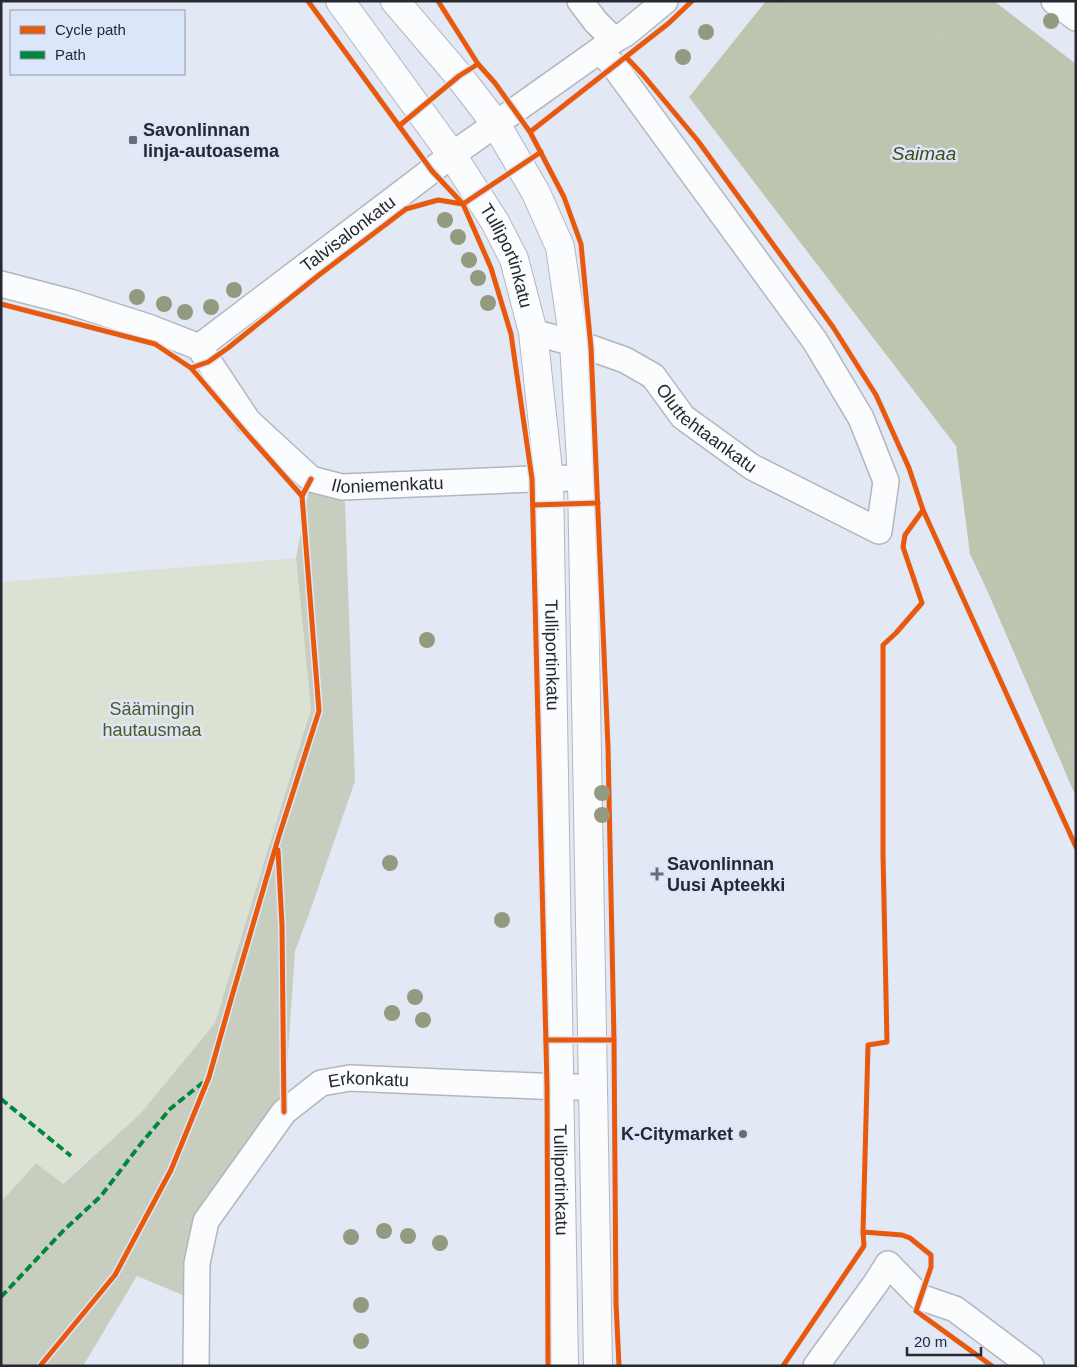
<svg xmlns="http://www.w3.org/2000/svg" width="1077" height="1367" font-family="Arial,sans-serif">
<rect width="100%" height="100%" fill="#e3e9f4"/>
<!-- green -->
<path fill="#dbe2d3" d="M296,558L311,709L215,1023L140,1114L62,1184L36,1163L1,1202V582Z"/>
<!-- forest -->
<path fill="#c7cebf" d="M311,479L342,487L345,504L355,781L309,914L295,951L284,1112L206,1221L197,1301L137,1276L83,1366H1V1202L36,1163L63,1184L140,1114L215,1023L311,709L296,558Z"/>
<!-- water -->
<path fill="#bdc5af" d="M766,1H994L1076,64V797L987,590L970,554L956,446L689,97Z"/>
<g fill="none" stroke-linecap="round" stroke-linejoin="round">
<defs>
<g id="minor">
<path d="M580,1L596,22L614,40"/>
<path d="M1054,1L1076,18"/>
<path id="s1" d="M1,284L70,302L148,327L199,347L452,155L614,40L625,34L665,1"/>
<path id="s2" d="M533,332L591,348L625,360L653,376L683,417L752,467L879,531L886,481L861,418L815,341L614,66L600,51"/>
<path id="s3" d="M199,347L248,421L311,479L342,487L532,479L582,478"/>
<path id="s4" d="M196,1366L197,1263L206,1221L284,1112L321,1083L350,1078L559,1087H593"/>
<path d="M816,1366L876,1283L888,1264L920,1297L955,1309L1031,1366"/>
</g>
<g id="major">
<path id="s5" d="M340,1L452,155L495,222L514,259L533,332L549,480L564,1366"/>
<path d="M395,1L459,76L496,124L536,193L560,247L574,343L582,478L598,1366"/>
</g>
</defs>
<!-- minor casing -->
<use href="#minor" stroke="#b2b6bf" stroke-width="28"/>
<!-- major casing -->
<use href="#major" stroke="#b2b6bf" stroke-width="30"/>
<!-- path -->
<g stroke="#c6c9cc" stroke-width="3" stroke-dasharray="1 4" stroke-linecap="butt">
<path d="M939,38L964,1"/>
<path d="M698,109L785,1"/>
<path d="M1018,162L1076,86"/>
<path d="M974,552L1076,762"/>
<path d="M987,590L1076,551"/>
<path d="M115,1275L172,1267"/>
</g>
<!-- minor -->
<use href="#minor" stroke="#fbfcfd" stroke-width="25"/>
<!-- major -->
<use href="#major" stroke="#fbfcfd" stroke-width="28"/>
<!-- quiet -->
<g stroke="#00873e" stroke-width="4" stroke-dasharray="8 4" stroke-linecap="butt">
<path d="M1,1099L71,1156"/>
<path d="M1,1297L63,1231L101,1196L139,1146L170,1109L206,1080"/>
</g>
<defs>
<g id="cycleway">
<path d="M308,1L432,171L463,204L491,268L511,334L532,479L547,1086L548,1366"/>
<path d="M438,1L478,64L495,83L530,132L564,197L581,244L591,348L608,747L614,1040L616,1303L619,1366"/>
<path d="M626,57L643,75L698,141L833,327L876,395L909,468L923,510L905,535L903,547L922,603L896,633L883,645V854L887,1042L868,1045L863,1232L864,1246L783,1366"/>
<path d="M399,126L459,76L478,64"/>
<path d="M530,132L669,23L692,1"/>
<path d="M1,304L155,344L191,368L208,362L228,348L319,275L406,209L438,200L463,204L541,152"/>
<path d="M191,368L247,434L302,496"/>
<path d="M533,505L598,503"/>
<path d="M923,510L1076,847"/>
<path d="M278,850L282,925L284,1112"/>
<path d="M546,1040H614"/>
<path d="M863,1232L902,1235L910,1238L931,1255V1267L916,1311L992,1366"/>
<path d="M40,1366L115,1275L171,1170L209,1077L232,996L278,839L319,711L302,496L311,479"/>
</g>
</defs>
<!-- cycleway casing -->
<use href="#cycleway" stroke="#dce6fb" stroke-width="8"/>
<!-- cycleway -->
<use href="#cycleway" stroke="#e8590c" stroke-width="5"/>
</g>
<!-- trees -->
<g fill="#939a80">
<circle cx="1051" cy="21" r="8"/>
<circle cx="706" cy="32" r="8"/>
<circle cx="683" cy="57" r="8"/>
<circle cx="445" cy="220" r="8"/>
<circle cx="458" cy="237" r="8"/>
<circle cx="469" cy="260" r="8"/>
<circle cx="478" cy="278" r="8"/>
<circle cx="234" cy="290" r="8"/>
<circle cx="137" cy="297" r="8"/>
<circle cx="488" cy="303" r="8"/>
<circle cx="164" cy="304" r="8"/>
<circle cx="211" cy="307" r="8"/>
<circle cx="185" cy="312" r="8"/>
<circle cx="427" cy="640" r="8"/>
<circle cx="602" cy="793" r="8"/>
<circle cx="602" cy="815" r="8"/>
<circle cx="390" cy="863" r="8"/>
<circle cx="502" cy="920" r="8"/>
<circle cx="415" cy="997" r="8"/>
<circle cx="392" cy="1013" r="8"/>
<circle cx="423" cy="1020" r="8"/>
<circle cx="384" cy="1231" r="8"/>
<circle cx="408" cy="1236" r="8"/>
<circle cx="351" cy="1237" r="8"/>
<circle cx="440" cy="1243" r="8"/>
<circle cx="361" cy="1305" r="8"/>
<circle cx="361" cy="1341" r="8"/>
</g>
<!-- markers -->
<g fill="#686c75" stroke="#dce6fb" stroke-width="2">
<rect x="128" y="135" width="10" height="10" rx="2.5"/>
<path d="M654.5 866.5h5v5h5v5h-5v5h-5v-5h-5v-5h5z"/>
<circle cx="743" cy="1134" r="5"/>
</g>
<g text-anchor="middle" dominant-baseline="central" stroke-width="5" stroke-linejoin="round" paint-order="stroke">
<!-- poi labels -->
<g font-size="18" font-weight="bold" fill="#262931" stroke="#dce6fb" text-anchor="start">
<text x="143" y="130">Savonlinnan<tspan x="143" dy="21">linja-autoasema</tspan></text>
<text x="667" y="864">Savonlinnan<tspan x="667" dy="21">Uusi Apteekki</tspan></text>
<text x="733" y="1134" text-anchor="end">K-Citymarket</text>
</g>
<!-- street labels -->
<g font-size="18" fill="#262931" stroke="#dce6fb">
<text stroke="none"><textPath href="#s1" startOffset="395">Talvisalonkatu</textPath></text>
<text stroke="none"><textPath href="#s5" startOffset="306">Tulliportinkatu</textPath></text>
<text stroke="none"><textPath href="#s2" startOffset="204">Oluttehtaankatu</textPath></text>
<text stroke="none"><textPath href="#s3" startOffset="252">Iloniemenkatu</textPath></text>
<text stroke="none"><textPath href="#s5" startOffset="711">Tulliportinkatu</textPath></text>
<text stroke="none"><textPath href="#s4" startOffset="375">Erkonkatu</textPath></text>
<text stroke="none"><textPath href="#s5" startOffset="1236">Tulliportinkatu</textPath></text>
</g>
<!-- park labels -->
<g font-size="18" fill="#515a21" stroke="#dce6fb">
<text x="152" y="709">Säämingin<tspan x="152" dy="21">hautausmaa</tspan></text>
</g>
<!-- water labels -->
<g font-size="19" font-style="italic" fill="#434c11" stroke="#dce6fb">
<text x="924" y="153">Saimaa</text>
</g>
</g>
<!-- border -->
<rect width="1077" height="1367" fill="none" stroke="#262931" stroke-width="5"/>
<!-- legend -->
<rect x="10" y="10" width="175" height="65" fill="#dce6fb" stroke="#939aaa"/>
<rect x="20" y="26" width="25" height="8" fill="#e8590c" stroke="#939aaa"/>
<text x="55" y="35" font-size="15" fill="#262931">Cycle path</text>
<rect x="20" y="51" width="25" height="8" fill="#00873e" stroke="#939aaa"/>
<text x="55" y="60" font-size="15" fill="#262931">Path</text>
<!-- scale -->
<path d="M907 1347v8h74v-8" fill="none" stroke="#262931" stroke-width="2.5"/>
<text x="914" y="1347" font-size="15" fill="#262931" stroke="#dce6fb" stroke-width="4" paint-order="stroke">20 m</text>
</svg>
